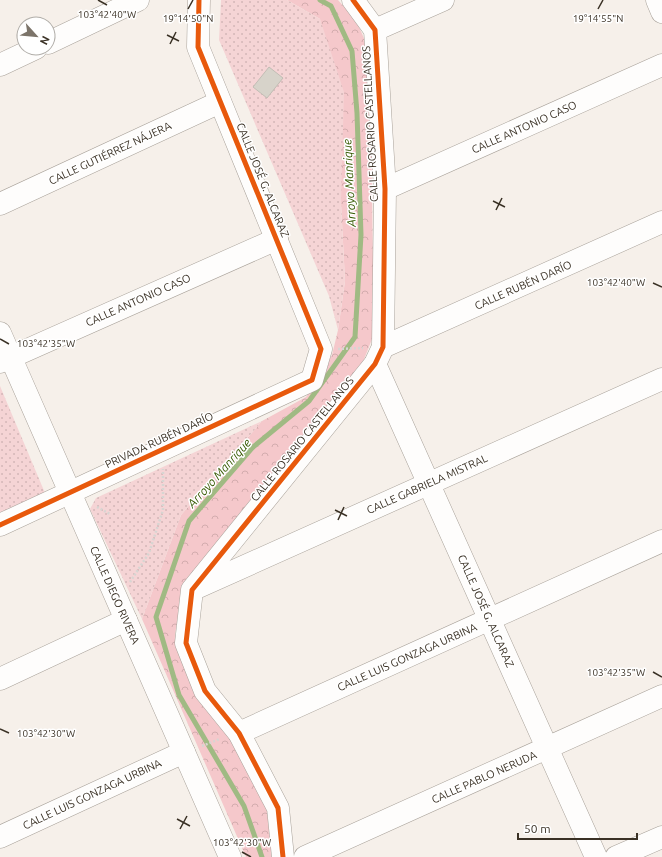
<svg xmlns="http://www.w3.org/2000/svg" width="662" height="857" font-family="Ubuntu,sans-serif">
<defs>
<pattern id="forest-crowns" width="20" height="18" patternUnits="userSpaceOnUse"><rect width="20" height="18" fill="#f5c8cb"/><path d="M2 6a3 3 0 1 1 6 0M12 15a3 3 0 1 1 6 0" fill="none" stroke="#d3acae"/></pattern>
<pattern id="park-dots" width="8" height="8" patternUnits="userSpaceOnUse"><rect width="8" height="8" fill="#f5d4d5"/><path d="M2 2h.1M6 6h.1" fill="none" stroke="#d3b6b7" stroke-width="1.8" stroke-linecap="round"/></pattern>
</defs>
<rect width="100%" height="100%" fill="#f6f0ea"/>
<!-- forest -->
<path fill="url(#forest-crowns)" d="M287,0H338L356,20L370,52L374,334L363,362L184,587L175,634L199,694L235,743L271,813L275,857H246L142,619L181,515L262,421L306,397L320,378L332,355L338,330L345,281L341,203L320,19Z"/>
<!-- park -->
<g fill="url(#park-dots)">
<path d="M221,0H287L320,19L344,92L341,203L345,281L338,330L329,296L219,40Z"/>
<path d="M0,386L45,493L0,513Z"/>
<path d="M262,421L181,515L142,619L90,509L96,498Z"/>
</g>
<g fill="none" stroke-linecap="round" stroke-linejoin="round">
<!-- stream -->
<path stroke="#a0ba83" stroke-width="5" d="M262,857L244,806L179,695L156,617L189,521L252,448L309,401L355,337L361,235L357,113L352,51L331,6L320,0"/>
</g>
<!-- building -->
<path fill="#d7d3ca" stroke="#c1bdb4" d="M269,67L283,78L267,98L253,87Z"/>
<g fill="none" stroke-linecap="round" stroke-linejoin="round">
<defs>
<g id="minor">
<path d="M657,0L662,12"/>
<path d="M375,30L443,0"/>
<path d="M48,43L138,0"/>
<path d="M0,65L36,48"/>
<path d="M385,189L662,65"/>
<path d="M0,204L220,102"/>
<path d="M0,333L230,857"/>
<path d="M383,347L662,222"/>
<path d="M0,362L277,239"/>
<path d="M375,364L596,857"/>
<path d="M0,525L312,380L321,349L198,47L199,0"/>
<path d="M196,588L662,379"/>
<path d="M0,679L126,620"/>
<path d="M239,733L662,541"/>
<path d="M0,837L184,752"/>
<path d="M283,857L278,808L239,733L205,691L186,643L192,590L375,364L383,347L385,189L375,30L353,0"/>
<path d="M305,857L662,696"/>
</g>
<path id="major" d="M616,857L662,837"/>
</defs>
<!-- minor casing -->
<use href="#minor" stroke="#a9a29a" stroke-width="23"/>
<!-- major casing -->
<use href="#major" stroke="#a9a29a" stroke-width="23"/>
<!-- path -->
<g stroke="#d7d5d2" stroke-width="2.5" stroke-dasharray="2 2" stroke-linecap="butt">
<path d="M338,349L363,348"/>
<path d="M97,507L110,514"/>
<path d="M130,582L149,553L163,510V469"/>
<path d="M202,746L220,739"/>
</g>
<!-- minor -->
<use href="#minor" stroke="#fefdfc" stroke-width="22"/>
<!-- major -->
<use href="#major" stroke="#fefdfc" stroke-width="22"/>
<defs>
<g id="cycleway">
<path d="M0,525L312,380L321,349L198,47L199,0"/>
<path d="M283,857L278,808L239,733L205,691L186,643L192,590L375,364L383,347L385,189L375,30L353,0"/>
</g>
</defs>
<!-- cycleway casing -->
<use href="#cycleway" stroke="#fff" stroke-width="8"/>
<!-- cycleway -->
<use href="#cycleway" stroke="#e8590c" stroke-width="5"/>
</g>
<!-- ticks -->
<path fill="none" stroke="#3a3125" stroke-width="1.5" d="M98,0L107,5M188,9L193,0M598,9L603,0M167,35L179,41M170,44L176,32M493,201L505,207M496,210L502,198M653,283L662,287M0,339L9,344M335,510L347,516M338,520L344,507M653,672L662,677M0,729L9,733M177,819L190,826M180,829L187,816M242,852L251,857"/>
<g text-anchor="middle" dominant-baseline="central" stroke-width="3" stroke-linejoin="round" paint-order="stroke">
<!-- street labels -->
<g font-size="11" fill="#3a3125" stroke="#fff">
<text transform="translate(370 124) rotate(-93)">CALLE ROSARIO CASTELLANOS</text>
<text transform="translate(524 127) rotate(-24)">CALLE ANTONIO CASO</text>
<text transform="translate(110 153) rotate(-25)">CALLE GUTIÉRREZ NÁJERA</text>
<text transform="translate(263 180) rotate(68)">CALLE JOSÉ G. ALCARAZ</text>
<text transform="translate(523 285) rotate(-24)">CALLE RUBÉN DARÍO</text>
<text transform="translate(138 300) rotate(-24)">CALLE ANTONIO CASO</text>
<text transform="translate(302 439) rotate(-51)">CALLE ROSARIO CASTELLANOS</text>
<text transform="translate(159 440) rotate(-25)">PRIVADA RUBÉN DARÍO</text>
<text transform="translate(427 484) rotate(-24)">CALLE GABRIELA MISTRAL</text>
<text transform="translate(115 595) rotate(66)">CALLE DIEGO RIVERA</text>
<text transform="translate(486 611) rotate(66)">CALLE JOSÉ G. ALCARAZ</text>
<text transform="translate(407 657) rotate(-24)">CALLE LUIS GONZAGA URBINA</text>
<text transform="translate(484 777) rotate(-24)">CALLE PABLO NERUDA</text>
<text transform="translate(92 794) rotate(-25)">CALLE LUIS GONZAGA URBINA</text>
</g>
<!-- water labels -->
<g font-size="12" font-style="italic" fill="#355800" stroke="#fff">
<text transform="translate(349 183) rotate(-93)">Arroyo Manrique</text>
<text transform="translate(219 473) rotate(-48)">Arroyo Manrique</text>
</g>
</g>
<g font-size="10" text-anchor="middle" fill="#3a3125" stroke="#fff" stroke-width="3" stroke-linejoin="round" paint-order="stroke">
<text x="107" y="18">103°42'40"W</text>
<text x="188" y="22">19°14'50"N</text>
<text x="598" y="22">19°14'55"N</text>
<text x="616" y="286">103°42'40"W</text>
<text x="46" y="347">103°42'35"W</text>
<text x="616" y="676">103°42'35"W</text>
<text x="46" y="737">103°42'30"W</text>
<text x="242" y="846">103°42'30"W</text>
</g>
<!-- north arrow -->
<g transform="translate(36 36) rotate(117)"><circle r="19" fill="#ffffff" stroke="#b0ada8"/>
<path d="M0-3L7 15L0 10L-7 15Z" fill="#7c746a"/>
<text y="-6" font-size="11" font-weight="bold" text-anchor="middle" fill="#3a3125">N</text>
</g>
<!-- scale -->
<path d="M518 833v6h119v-6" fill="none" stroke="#3a3125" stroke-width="2"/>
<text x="524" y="833" font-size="12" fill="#3a3125" stroke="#ffffff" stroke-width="3" paint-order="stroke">50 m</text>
</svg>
